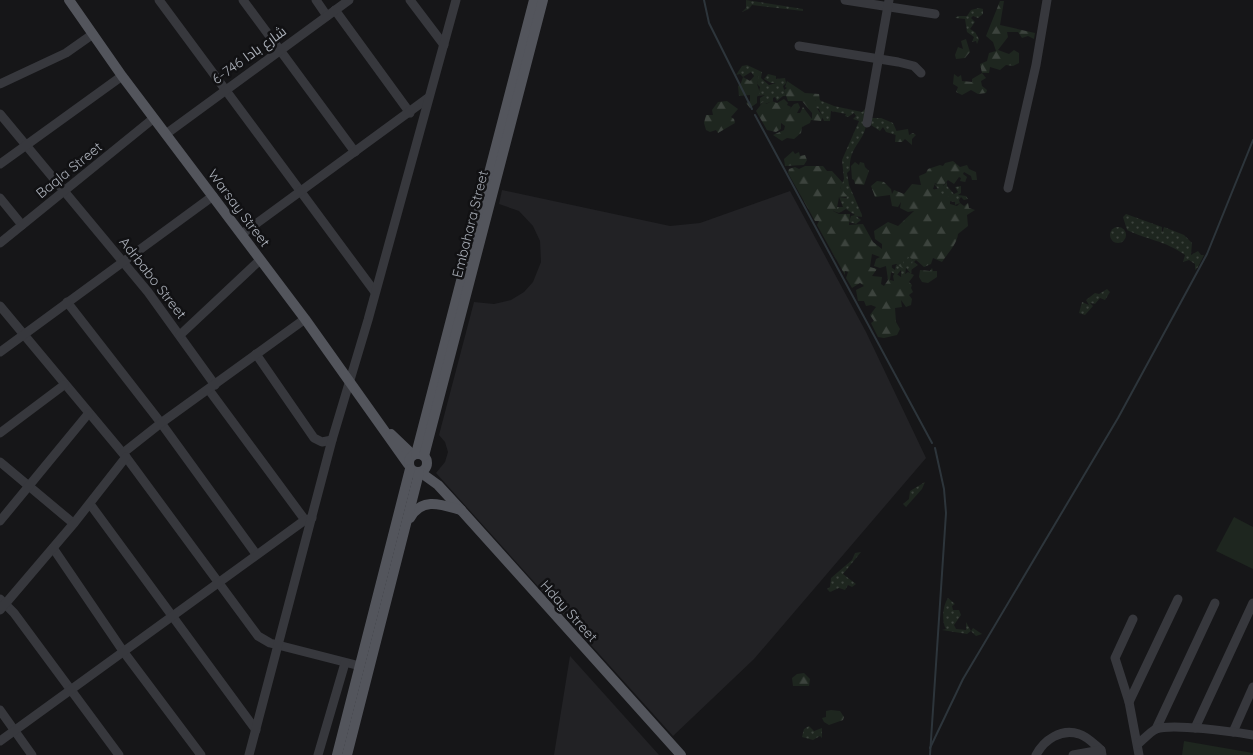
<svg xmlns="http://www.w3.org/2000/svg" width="1253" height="755" font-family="Quicksand,Cairo,sans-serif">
<defs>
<pattern id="grass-dots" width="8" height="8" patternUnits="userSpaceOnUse" patternTransform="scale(1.25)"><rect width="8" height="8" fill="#1e261f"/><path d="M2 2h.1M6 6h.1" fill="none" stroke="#3c433d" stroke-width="1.8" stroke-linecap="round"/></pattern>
<pattern id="forest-firs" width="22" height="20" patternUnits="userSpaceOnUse" patternTransform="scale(1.25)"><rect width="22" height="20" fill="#1e261f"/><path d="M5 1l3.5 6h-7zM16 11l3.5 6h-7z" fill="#3c433d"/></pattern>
</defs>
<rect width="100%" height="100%" fill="#161618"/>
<!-- built -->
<g fill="#222225">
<path d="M502,190L670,226L700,223L790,191L866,332L926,458L754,659L673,736L436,473L445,462L448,452L445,442L439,435L474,302L494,304L511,300L524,292L533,282L541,262L540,241L533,226L519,211L499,204Z"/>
<path d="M570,656L659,755H554Z"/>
</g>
<!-- grass -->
<g fill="url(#grass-dots)">
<path d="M746,0L803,9V11L752,5L749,9L742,12L746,8Z"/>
<path d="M979,8L983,9V14L978,18L973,16L971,18L975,22L970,29L975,32L979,39L977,44L976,41L972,42L974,37L967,32L965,19L955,18L958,16H967L971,10Z"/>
<path d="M747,65L762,72L761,78L769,85L776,83H771L764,79L768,74L776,76V79L785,78L786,83L783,86L786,96H783L777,101L775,97L773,98V101L765,104L763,102L760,105V98L765,95L758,96L760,87L757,84L758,76L755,77L751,72L743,77L740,74L736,75L742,66Z"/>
<path d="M817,99L834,106L862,112L865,109C865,114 867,120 866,125C864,142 848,147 850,170L847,173L849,185L862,215V217L856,216L861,220L856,224L849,222L851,216L855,215L846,209L839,213L833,211L837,207H843L839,197L847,198L840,188L844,179L842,160L859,121L853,119L856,116L854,113L848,117L845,116L846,114L831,111L830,121H824L819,109L814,107L813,103Z"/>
<path d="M872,118H881L893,123L897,132L896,135L886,132L883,127L880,131L871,125Z"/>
<path d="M947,182V186L954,194L958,192L955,187L961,186V193L958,195L966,196L968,199L964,200L961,197L959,200L960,203L955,205V202L949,201L948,197L936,194L935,189H938L934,184L943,186Z"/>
<path d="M1126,214L1162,227V233L1164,227L1184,235L1192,243L1191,255L1198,251L1201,255H1204L1198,267L1195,270V264L1189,260L1183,262L1185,255C1164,240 1147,240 1127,230L1123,217Z"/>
<circle cx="1118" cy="235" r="8"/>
<path d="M907,255L913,260L911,274L906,268L905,275L901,277V270L897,275L891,272V267L895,270L896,265L903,266L902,259L907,257Z"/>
<path d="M1107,289L1110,292L1105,300L1100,298L1095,304L1090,303L1093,306L1085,315L1079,313L1082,302L1089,305L1086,300L1095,293L1099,294Z"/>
<path d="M925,482L922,489L906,507L903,504L909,499L910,491Z"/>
<path d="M861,552L843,574L856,584L852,587L848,585L845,590L839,588L830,592L827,589L830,587L831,578L852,560L855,553Z"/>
<path d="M948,598L955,604L952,606L953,610H959L961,615L954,625L956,629L966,630V622L971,631L973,628L982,634L976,636L971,631L967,634L942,630L946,629C942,623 942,606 948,598Z"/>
<path d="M809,726L814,731L822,728V738L820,736L813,740L802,737L804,729Z"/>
</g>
<!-- forest -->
<g fill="url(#forest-firs)" fill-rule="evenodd">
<path d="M1000,1H1004L1000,25L1035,33L1034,39L1028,36L1022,38L1018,32H1007L1008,37L998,50L1009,54L1014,50L1019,53V63L1013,66L1006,65L1000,70L990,67L989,73H982L986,78L981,81L982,86L987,90L986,93L978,94L971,90L962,95L956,92L958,87L953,84L954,74L958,77L961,75L962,81L972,82V79L982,73L980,64L987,61L989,53L996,51L993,42L986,36Z"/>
<path d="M966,39L970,52L965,58L956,59L955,55L958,47L963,49L961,41Z"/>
<path d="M755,75L759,77L757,84L760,93L757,97V103L750,108L746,103L750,101V95L739,96L738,86L741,83L743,77L750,81Z"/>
<path d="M787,81L805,93L819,94L820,101L816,100L814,104L823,117L821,121L811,120L810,123L802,127L801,133L794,139L787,138L782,141L773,135L784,130L785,126L781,123V129L776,132L767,130L756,111L763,102L766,104L772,101L777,103L784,99L788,103L787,105L791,107L789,110L794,104L798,103L800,107L797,113H800L803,107L812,119V113L802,101H788L784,90L787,88L785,87Z"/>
<path d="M727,101L738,109L731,117L734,119L735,123L718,133L716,130L710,132L706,130L704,123L706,115H713L712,110L718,102Z"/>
<path d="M908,129L909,135L913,133L916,135L912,139V145L905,139L902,142H895L896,131Z"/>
<path d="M793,151L795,154L799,152L800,156L805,155L807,160L804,165L785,166L784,159Z"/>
<path d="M953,161L960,167L967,165L969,169L976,172L977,180H972L971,176L964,172L963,174L967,177L965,182L960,181L961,178L959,177L954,184L948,180L941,188L935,183L933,189L937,190L936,194L940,193L950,197V204L957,206L960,203L964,206L968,203L969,208L975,210L967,215L968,226L958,234C957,244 948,253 942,262L933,258L931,264L924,267L916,260L914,262L918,265L911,270L913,260L908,256L907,260L903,259L904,269L896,264L892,265L890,280L894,281L893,276L895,273L901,277L908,272L914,275L909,282L912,285L911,288L913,292L909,295L912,299L911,305L906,307L901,300L902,307L895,308L896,322L900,329L897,335L884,338L878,337L871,323L874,321L870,315L876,307L871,305L866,306L864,301H858L856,290L864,286L860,283L852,288L846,278L848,272L845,271V275L817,225L819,221H815L788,173L789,169L795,167L799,169L805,166H823L827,171H832L843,183L840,188L848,197H839L837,208L833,211L839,214H850L849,225L863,224L873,242L882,249V244L875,239L874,231L888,222L898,226L914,211L908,212L900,208L901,202L898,207L892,206L890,195L875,197L871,186L877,181L884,182L891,189L892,194L894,190L904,194L912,184L921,185L919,176L926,173L928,169L940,165L943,166L945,163ZM872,254L880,257L876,259L874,266L880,268L886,266L888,280L884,286L881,284L882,277L872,276L877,269L870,267Z"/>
<path d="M855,162L859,165L860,162L864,163L865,167L869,171L864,185L855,184L854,180L852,179L851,166Z"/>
<path d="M932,268L933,271H937V277L928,283L922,282L919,277L920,270L930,271Z"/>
<path d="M804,673L810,679L809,686H793L792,678L797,674Z"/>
<path d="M831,710L840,711L844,717L843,720L829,725L824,722L822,718L826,717V711Z"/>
</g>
<!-- park -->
<g fill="#1e261f">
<path d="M1234,517L1253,527V569L1216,551Z"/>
<path d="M1184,741L1253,753V755H1182Z"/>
</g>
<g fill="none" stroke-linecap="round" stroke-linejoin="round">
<!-- stream -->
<g stroke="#2d353b" stroke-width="2">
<path d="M704,0L709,23L752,109"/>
<path d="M755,115L932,443"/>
<path d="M930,748L963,679L1118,418L1207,254L1253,140"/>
<path d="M930,755L946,513L944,489L935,448"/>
</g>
<!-- minor -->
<g stroke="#37383d" stroke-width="9">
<path d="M159,0L375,292"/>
<path d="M243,0L355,152"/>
<path d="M316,0L327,16"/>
<path d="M410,0L444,45"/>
<path d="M845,0L935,14"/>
<path d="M335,10L410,113"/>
<path d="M799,46L898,62L914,66L921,73"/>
<path d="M0,84L66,53L93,34"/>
<path d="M0,114L148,292L215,385"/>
<path d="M867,123L889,0"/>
<path d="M166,134L349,0"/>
<path d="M0,164L122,76"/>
<path d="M1008,188L1036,65L1047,0"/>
<path d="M0,198L22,225"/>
<path d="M242,234L428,98"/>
<path d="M0,243L154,118"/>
<path d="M67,302L161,423L256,554"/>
<path d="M0,306L126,457L258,636L270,643L360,666"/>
<path d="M180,335L260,260"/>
<path d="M0,352L213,196"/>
<path d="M256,354L314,438L322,442L332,440"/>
<path d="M209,390L305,520"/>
<path d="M0,433L64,385"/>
<path d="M123,453L161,423L305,319"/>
<path d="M0,462L73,523"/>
<path d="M90,504L256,730"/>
<path d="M0,521L88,414"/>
<path d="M53,548L123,651L201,755"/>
<path d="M0,599L14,613L119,755"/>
<path d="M0,610L75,522L126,457"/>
<path d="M1133,619L1115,658L1129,702L1139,755"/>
<path d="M1129,702L1178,599"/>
<path d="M0,710L32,755"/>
<path d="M1195,728L1253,603"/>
<path d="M1156,729L1215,603"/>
<path d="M1233,732L1253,687"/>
<path d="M0,741L305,520L312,518"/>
<path d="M1138,744C1143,740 1150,732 1156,729C1172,723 1234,732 1253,735"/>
<path d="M249,755L332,440L368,320L456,0"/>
<path d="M318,755L345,663"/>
<path d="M1036,755C1044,740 1061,728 1079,734C1087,736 1095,745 1101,750L1102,755"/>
<path d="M1073,755L1101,750"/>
</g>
<!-- major -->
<g stroke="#53555c" stroke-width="10">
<path d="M69,0L122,76L305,319L408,464"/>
<path d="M391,434L413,455"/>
<circle cx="418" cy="463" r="9"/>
<path d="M416,454L534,0"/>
<path d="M424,456L543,0"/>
<path d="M420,472L438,485L461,510L681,755"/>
<path d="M410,518C422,496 443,505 461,510"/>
<path d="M337,755L410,469"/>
<path d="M347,755L419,473"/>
</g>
</g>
<g text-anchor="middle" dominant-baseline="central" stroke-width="5" stroke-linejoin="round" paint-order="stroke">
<!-- street labels -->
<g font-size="14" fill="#a9aeb7" stroke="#111113">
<text transform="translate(249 55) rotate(-36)">شارع بادا 746-6</text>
<text transform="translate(69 170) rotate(-39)">Baqla Street</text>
<text transform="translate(239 208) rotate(53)">Warsay Street</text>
<text transform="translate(470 224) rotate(-76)">Embahara Street</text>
<text transform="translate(153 278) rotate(52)">Adrbabo Street</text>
<text transform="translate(569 611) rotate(48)">Hday Street</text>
</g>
</g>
</svg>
